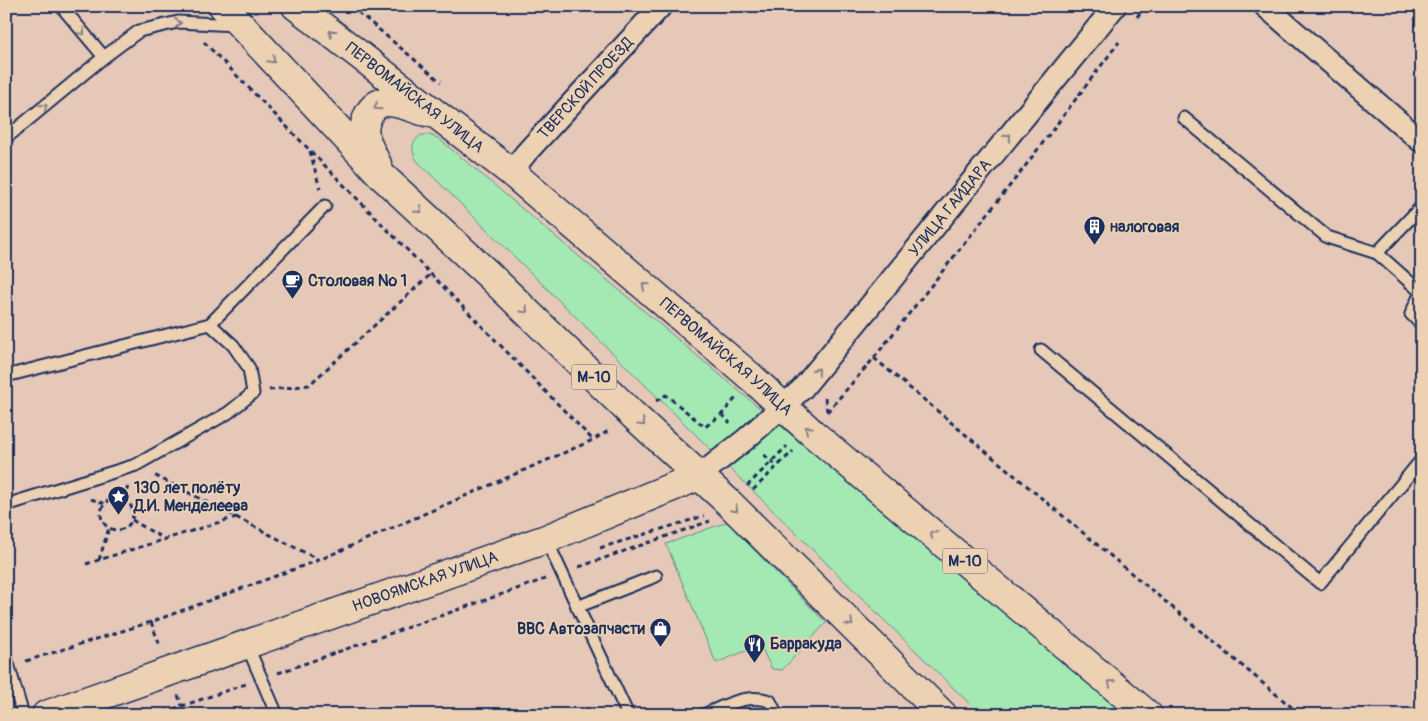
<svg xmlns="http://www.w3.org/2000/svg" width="1428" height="721" font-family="Pangolin,sans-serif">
<rect width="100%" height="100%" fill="#e5c8b8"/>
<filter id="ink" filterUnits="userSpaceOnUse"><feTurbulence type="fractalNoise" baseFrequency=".02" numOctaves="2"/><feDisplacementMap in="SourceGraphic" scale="10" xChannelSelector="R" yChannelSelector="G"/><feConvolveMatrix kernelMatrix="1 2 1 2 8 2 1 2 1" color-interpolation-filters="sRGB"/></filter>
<g filter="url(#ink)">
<!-- green -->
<g fill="#a4e9b4" stroke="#608c89">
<path d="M421,135H429L438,138L782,427L1129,715H981L416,160C411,148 411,143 421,135Z"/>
<path d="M727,522L826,623L782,670L772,669L760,645L716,663L666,544Z"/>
</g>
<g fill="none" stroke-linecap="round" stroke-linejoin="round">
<defs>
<g id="service">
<path d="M61,6L104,57"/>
<path d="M1184,118L1327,237L1377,253"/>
<path d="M6,138L104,57L139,31L178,22L235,25"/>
<path d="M1422,206L1377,253L1421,292L1411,314L1422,325"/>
<path d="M210,324L325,206"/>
<path d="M1041,350L1320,583L1422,459"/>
<path d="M6,376L210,324L233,345L249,368L253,393L228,413L136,465L6,505"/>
<path d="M546,539L628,715"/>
<path d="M577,607L656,576"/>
<path d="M247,645L277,715"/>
<path d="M6,657L23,715"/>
<path d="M703,715C726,706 745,693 770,701L777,715"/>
</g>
<g id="minor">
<path d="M1265,6L1422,142"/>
<path id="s1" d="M511,172L526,153L661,6"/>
<path id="s2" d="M699,476L746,439L802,389L1115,6"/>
</g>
<g id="tertiary">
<path id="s3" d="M46,715L546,539L699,476"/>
</g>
<g id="trunk">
<path d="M223,6L383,177L490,276L633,415L729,503L943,715"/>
<path id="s4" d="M296,6L511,172L752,378L811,432L1148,715"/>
<path d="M377,164C373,156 368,147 366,139C361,126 369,104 385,102C398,101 414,109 426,112"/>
</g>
</defs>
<!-- service casing -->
<use href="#service" stroke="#1b2f5e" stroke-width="15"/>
<!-- minor casing -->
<use href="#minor" stroke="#1b2f5e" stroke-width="25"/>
<!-- tertiary casing -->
<use href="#tertiary" stroke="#1b2f5e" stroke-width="31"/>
<!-- trunk casing -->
<use href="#trunk" stroke="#1b2f5e" stroke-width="31"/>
<!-- path -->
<g stroke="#1b2f5e" stroke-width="3" stroke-dasharray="5 4" stroke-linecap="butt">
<path d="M351,6L441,82"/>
<path d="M1137,17L1145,6"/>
<path d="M204,42L593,440"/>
<path d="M310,151L320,189"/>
<path d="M874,358L1301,715"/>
<path d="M269,390L309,385L431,274"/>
<path d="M825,398L827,411"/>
<path d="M656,401L666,395L705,427L722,414L736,398"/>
<path d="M827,412L874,358L1023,169L1119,42"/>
<path d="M722,414L730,423"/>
<path d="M764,455L777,466"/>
<path d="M747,486L787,446"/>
<path d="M753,490L793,451"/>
<circle cx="117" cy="514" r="16"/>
<path d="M91,499L105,504"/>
<path d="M123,499L128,487"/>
<path d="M236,517L319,560"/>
<path d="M132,520L164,539"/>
<path d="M600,548L704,516"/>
<path d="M99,560L109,528"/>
<path d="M86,564L236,517L154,475"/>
<path d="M579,567L710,521"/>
<path d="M151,622L160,646"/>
<path d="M26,661L151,622L319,560L593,440L610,430"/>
<path d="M278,673L545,579"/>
<path d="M178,695L182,706"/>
<path d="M156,715L246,684"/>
</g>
<!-- service -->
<use href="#service" stroke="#ecd1b3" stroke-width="11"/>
<!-- minor -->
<use href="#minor" stroke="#ecd1b3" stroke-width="21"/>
<!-- tertiary -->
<use href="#tertiary" stroke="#ecd1b3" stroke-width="28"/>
<!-- trunk -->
<use href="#trunk" stroke="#ecd1b3" stroke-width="28"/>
</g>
<!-- one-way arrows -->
<defs><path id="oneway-chevron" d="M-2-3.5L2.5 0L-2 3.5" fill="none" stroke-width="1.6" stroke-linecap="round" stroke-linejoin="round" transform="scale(1.25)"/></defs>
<g stroke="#848088">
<use href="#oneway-chevron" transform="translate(178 23) rotate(-5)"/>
<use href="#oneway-chevron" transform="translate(82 32) rotate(50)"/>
<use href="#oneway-chevron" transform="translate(332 33) rotate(-143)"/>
<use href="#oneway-chevron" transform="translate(272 60) rotate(46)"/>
<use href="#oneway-chevron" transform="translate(44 107) rotate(-40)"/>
<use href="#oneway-chevron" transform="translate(377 107) rotate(147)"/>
<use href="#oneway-chevron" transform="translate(1008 137) rotate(-51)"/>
<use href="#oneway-chevron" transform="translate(419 210) rotate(43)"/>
<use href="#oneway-chevron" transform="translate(645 286) rotate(-140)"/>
<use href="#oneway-chevron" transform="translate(525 310) rotate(44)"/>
<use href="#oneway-chevron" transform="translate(817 371) rotate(-51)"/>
<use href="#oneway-chevron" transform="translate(642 423) rotate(43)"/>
<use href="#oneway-chevron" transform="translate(808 429) rotate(-138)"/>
<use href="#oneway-chevron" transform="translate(735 509) rotate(44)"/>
<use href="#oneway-chevron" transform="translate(933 534) rotate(-140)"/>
<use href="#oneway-chevron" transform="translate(850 623) rotate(45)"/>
<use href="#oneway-chevron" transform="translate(1111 683) rotate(-140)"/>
</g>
</g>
<!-- icons -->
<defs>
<symbol id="building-pin" viewBox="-11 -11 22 30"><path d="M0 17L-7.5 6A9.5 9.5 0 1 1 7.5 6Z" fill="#1b2f5e" stroke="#ecd1b3"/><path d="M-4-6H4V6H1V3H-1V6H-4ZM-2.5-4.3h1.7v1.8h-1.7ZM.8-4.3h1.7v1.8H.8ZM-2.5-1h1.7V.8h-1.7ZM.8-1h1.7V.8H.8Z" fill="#fff"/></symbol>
<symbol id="cafe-pin" viewBox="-11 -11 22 30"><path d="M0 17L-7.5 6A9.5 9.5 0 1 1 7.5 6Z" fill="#1b2f5e" stroke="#ecd1b3"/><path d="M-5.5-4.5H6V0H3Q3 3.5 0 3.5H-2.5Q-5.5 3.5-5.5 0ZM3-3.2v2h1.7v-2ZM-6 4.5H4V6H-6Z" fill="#fff"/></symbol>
<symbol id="sight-pin" viewBox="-11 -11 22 30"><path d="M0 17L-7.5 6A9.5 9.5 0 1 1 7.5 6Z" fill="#1b2f5e" stroke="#ecd1b3"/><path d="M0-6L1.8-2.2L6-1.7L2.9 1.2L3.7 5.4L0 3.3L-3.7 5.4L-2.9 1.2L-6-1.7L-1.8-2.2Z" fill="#fff"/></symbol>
<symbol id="shop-pin" viewBox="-11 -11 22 30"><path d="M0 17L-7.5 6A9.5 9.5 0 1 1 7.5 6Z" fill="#1b2f5e" stroke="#ecd1b3"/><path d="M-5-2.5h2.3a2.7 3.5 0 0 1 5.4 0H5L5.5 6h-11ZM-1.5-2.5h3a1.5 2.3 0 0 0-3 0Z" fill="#fff"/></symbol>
<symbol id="restaurant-pin" viewBox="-11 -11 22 30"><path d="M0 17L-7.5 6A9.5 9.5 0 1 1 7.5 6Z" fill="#1b2f5e" stroke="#ecd1b3"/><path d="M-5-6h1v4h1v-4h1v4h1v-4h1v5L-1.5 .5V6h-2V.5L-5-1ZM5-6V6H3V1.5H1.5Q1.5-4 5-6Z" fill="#fff"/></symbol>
</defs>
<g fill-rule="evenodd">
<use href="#building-pin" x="1082" y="214" width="25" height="34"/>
<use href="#cafe-pin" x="280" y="268" width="25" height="34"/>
<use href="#sight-pin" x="106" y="484" width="25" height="34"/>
<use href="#shop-pin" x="648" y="616" width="25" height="34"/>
<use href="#restaurant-pin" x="742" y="632" width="25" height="34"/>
</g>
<g text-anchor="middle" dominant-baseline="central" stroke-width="4" stroke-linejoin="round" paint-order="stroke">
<!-- shield labels -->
<g fill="#ecd1b3" stroke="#5a6078" stroke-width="1">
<rect x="571.5" y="364.5" width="45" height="25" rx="4"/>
<rect x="942.5" y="548.5" width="45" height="25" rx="4"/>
</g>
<g font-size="15" font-weight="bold" fill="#1b2f5e">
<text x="594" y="377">М-10</text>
<text x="965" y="561">М-10</text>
</g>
<!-- street labels -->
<g font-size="16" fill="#1b2f5e" stroke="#ecd1b3">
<text stroke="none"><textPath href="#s1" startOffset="112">ТВЕРСКОЙ ПРОЕЗД</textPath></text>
<text stroke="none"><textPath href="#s4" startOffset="150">ПЕРВОМАЙСКАЯ УЛИЦА</textPath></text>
<text stroke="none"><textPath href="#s2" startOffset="369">УЛИЦА ГАЙДАРА</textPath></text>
<text stroke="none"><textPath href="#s4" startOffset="555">ПЕРВОМАЙСКАЯ УЛИЦА</textPath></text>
<text stroke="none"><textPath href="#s3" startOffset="402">НОВОЯМСКАЯ УЛИЦА</textPath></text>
</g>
<!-- poi labels -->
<g font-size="16" font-weight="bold" fill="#1b2f5e" stroke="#ecd1b3" text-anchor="start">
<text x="1110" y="227">налоговая</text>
<text x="308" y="281">Столовая № 1</text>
<text x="134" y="488">130 лет полёту<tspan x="134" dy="18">Д.И. Менделеева</tspan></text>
<text x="645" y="629" text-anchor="end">ВВС Автозапчасти</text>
<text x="770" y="644">Барракуда</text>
</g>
</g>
<!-- margin -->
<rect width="1428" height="721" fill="none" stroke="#ecd1b3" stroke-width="25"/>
<rect x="12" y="12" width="1403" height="696" fill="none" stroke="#1b2f5e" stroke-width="2" filter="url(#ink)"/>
</svg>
